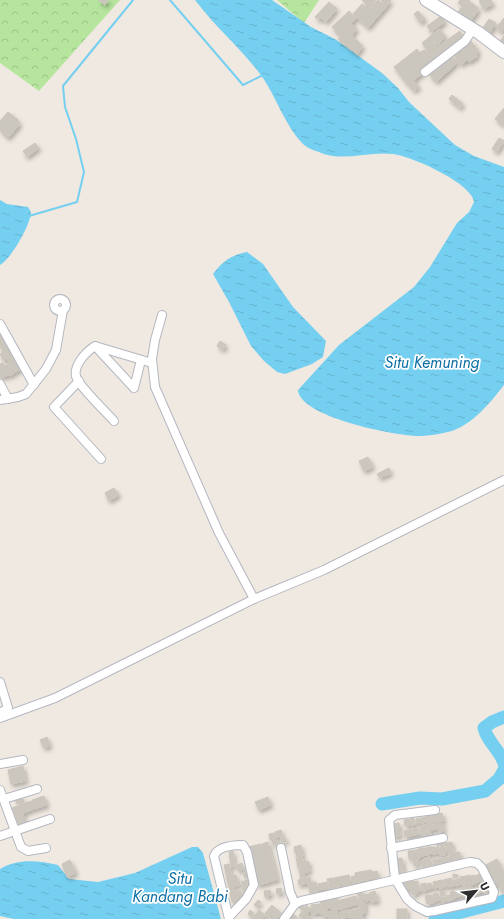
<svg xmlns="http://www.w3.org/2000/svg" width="504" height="919" font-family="Jost,sans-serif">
<defs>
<pattern id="forest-crowns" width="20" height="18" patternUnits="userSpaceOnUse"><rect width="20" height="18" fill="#b6e59e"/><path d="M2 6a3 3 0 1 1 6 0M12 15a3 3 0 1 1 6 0" fill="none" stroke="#9dc588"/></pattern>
<pattern id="water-ripples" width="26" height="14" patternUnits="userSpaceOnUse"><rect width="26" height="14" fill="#75cff0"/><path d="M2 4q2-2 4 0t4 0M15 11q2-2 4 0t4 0" fill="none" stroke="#66b2ce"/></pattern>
<filter id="shadow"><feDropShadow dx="2" dy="3" stdDeviation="2" flood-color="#0004"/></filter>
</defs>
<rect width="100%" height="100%" fill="#efe9e1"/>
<!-- forest -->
<g fill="url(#forest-crowns)">
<path d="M0,0H120L39,91L0,63Z"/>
<path d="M277,0H319L304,23Z"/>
</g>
<!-- water -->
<g fill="url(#water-ripples)">
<path d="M195,0H272L311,27L335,39L382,73L398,88L409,102L455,145L474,156L504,167V385C490,403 474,423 452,431C441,434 427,436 416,436C393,435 300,417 298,390L339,345L414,287L430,267L457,223L469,212L474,202C472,183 411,156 393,154C370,151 346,161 324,154C317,151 307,149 302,143C285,125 277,99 263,78C243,50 216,28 195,0Z"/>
<path d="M0,200L7,204L28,207L31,212C31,224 11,259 0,265Z"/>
<path d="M247,252L263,264L293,307L326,341L323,357L312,364L285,374L277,372L264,361L251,346L229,302L213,274C222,262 231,255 247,252Z"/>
<path d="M192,847H198L203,853L221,919H14L0,916V869C19,858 38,861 58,865L69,879L98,882L135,873Z"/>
</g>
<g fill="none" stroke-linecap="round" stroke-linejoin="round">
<!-- stream -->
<g stroke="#75cff0" stroke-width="2">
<path d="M170,0L243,85L261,76"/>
<path d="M29,216L77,202L84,172L76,139L65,107L63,86L133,0"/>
</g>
<!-- river -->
<g stroke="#75cff0" stroke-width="13">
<path d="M504,717L492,722L484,728C488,743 499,749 504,763"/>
<path d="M382,804L420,798L442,799L485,791L499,779L504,770"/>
<path d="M435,919L504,901"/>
</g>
</g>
<!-- building -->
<g fill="#cbc7bf" stroke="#cbc5ba" filter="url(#shadow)">
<path d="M98,0H109L105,5Z"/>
<path d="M362,0H376L369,8Z"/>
<path d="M378,0L387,6L368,28L353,14L362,4L369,10Z"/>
<path d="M381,0H390L391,1L387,6Z"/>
<path d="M460,0H470L465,8L458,3Z"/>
<path d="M481,0H491L493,4L484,9L479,1Z"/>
<path d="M329,2L337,9L326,22L321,18L319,20L315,17Z"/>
<path d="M470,2L474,5L463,20L456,15L461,8L464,10Z"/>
<path d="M474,5L478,8V11L469,23L463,20Z"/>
<path d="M349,11L356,19L339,35L332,27Z"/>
<path d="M418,11L425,19L421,23L414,14Z"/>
<path d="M441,16L445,22L431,32L427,26Z"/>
<path d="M504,18V30L502,32L496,28Z"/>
<path d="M489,19L496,23L489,34L482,29Z"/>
<path d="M351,24L357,29L353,34L348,29Z"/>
<path d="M347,29L353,35L345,45L338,39Z"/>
<path d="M439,29L446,37L429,52L422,43Z"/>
<path d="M460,31L466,40L437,62L430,52Z"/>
<path d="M504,36V48L498,43Z"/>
<path d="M352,37L359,42L352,51L346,45Z"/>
<path d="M471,41L479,52L476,54L478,56L469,62L467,60L461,65L453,53Z"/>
<path d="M359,43L363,46L357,55L353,51Z"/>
<path d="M417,49L420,53L424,50L435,63L408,85L394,67Z"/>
<path d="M449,55L457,63L436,82L429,74Z"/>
<path d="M414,81L419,87L414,91L409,85Z"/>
<path d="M452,95L463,104L460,108L449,99Z"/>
<path d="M504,108V126L495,119Z"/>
<path d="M8,112L17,119L20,124L8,138L0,130V121Z"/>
<path d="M499,138L504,141L497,152L492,149Z"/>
<path d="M35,143L39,148L27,157L23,151Z"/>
<path d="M0,334L7,346L2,349L0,347Z"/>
<path d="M220,341L226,345L223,350L217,346Z"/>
<path d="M7,347L13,359L8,361L7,359L3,360L0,354L3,352L2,349Z"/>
<path d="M14,359L16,364L19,362L22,368L10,376L5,366Z"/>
<path d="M3,363L9,375L0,378V364Z"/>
<path d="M368,457L373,467L364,471L359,461Z"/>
<path d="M389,468L391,473L380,478L377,474Z"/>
<path d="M114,488L119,495L109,501L105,493Z"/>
<path d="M47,737L50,746L44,748L40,740Z"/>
<path d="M23,766L26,781L11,784L8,770Z"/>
<path d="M44,796L47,805L35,809L32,800Z"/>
<path d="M22,797L24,802L17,804L15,800Z"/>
<path d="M268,797L271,805L259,810L255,802Z"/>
<path d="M31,801L34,809L16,816L12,808Z"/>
<path d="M442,813L444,821L427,824L426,816Z"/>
<path d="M23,814L26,824L19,826L16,817Z"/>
<path d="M426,817L427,822L421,823L420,818Z"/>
<path d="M414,818L415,825L411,826L410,819Z"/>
<path d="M419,818L420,823L417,824L416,819Z"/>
<path d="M409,819L410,825L405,826L404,820Z"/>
<path d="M399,823L400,836L394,837L393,824Z"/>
<path d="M436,823L438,829L431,830L430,824Z"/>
<path d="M429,824L431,836L422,838L420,826Z"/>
<path d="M438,824H443L444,831L439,832Z"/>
<path d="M418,828L420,834L405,837L404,831Z"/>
<path d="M281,830L283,836L276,837L275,832Z"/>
<path d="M274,833L275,839L270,840L269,834Z"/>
<rect x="281" y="838" width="5" height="4"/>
<path d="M276,839L278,843L274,845L272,842Z"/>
<path d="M268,842L278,880L271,881L262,844Z"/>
<path d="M445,842L446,845L437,846V843Z"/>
<path d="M452,842L453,853L448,854L446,843Z"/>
<path d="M261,844L270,882L258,885L248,847Z"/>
<path d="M301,845L302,851L295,853L294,847Z"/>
<path d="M427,847H431V854L428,855Z"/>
<path d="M431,847H435L436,854H432Z"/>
<rect x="436" y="847" width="3" height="6"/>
<path d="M445,847V855H440V848Z"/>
<path d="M419,848H427L428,855L420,856Z"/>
<path d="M419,849L420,858H416L415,850Z"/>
<path d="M414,850L415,859H409L408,851Z"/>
<path d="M233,851L235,866H231L229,852Z"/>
<path d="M302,852L303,856L297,857L296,853Z"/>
<path d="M460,852V862L456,863L454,853Z"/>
<path d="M452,854L455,865L451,866L449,855Z"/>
<path d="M302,857L303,861L297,862L296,858Z"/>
<path d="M430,857L431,861L425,862V858Z"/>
<path d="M448,857L449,863L444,864L443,858Z"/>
<path d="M402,858L404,872L397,873L395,859Z"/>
<path d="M442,858L444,865L440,866L438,859Z"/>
<path d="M418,859V865L414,866L413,860Z"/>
<path d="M438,859L439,865H435L433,860Z"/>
<path d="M497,859L504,872L503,894L498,884L494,886L484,866Z"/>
<path d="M70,860L76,873L67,877L62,864Z"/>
<path d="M425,860L426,868L423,869L421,861Z"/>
<path d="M308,861L310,865L304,867L303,862Z"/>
<path d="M302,862L303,867L298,868L297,863Z"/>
<path d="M432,862V866L428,867V863Z"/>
<path d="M242,863L244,869L238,871L237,865Z"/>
<path d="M229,864L237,900L232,902L224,865Z"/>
<path d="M309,867L310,871L305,873L303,868Z"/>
<path d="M299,869H302L305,879L310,877L311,882L299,885L298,880L301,879Z"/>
<path d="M371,870L372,873L366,874L365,871Z"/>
<path d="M364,871L365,874L355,876V873Z"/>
<path d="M377,871L379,878L373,879L372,872Z"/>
<path d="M247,872L248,877L245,878L243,873Z"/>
<path d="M371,874L372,879L361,881L360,876Z"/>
<path d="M453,874L458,875L457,878L453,877Z"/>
<path d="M480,874L482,881L477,882L475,876Z"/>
<path d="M236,875L238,880L233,881L232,876Z"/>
<path d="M349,875L350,877L335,881L334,878Z"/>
<path d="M469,875L472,884L469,885L466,876Z"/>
<path d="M474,875L477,883L472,885L470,876Z"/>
<path d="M359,876L360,882L352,883L351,877Z"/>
<path d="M466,876L468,884L463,886L460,877Z"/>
<path d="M411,877L412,881L409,882L410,889L407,890L406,887L403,888L398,879Z"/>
<path d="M333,878L334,881L328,882L327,879Z"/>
<path d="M349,878L350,881L330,886L329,883Z"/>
<path d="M452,878L456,885L449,887L447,879Z"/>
<path d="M447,879L448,886L445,887L443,880Z"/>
<path d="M461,879L462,884L456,886L455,880Z"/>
<path d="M248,880L249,884L243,886L241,882Z"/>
<path d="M442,880L443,888H439L437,881Z"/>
<path d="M239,881L240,885L236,886L235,882Z"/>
<path d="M418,881V886H415L416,895H412L410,882Z"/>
<path d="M436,881L438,887L434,888L433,882Z"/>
<path d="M316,882L319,895L311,896L308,884Z"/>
<path d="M327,882L328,888L319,890L318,884Z"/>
<path d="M350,882L352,889L344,891L342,884Z"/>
<path d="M426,883L427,890L423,891L421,884Z"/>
<path d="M431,883L433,888L428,889L427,884Z"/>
<path d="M340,885L341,891L336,893L335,886Z"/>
<path d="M489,885L490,892L484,893V886Z"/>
<path d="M248,886L250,891L244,893L242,887Z"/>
<path d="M334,886L336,891L331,893L328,889Z"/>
<path d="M420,886L421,891L417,892L416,887Z"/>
<path d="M471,886L472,888L462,890V887Z"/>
<path d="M482,887L483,892L478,893L477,888Z"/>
<path d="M281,888L282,893L277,894L276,889Z"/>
<path d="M477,888L478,893L473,894L472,889Z"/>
<path d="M472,889L473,894L469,895L468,890Z"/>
<path d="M240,890L242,896L238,898L236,892Z"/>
<path d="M270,890L271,895L265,897L264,891Z"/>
<path d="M362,890L364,900H359L357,891Z"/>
<path d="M461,890H466L467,896H462Z"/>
<path d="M375,891L378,901L371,902L369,893Z"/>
<path d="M444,891L445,895L441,896L440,892Z"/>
<path d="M455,891L456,898L452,899L450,892Z"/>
<path d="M460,891L461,896L456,897L455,892Z"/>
<path d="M438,893L440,900L435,901L433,894Z"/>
<path d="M368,894L371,900L366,901L364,895Z"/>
<path d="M432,895L434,903L427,904L425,896Z"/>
<path d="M451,895L452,900L447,901L446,896Z"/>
<path d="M336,896L337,903L331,904L330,897Z"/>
<path d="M356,896L358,904L343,908L341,900Z"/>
<path d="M445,897L446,901L442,902L440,898Z"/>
<path d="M258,900L261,902L257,907L254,905Z"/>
<path d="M320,900H324L326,910H322Z"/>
<path d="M329,900L331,908L326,909L325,901Z"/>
<path d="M340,900L342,909H339L337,901Z"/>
<path d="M364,901L366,907L360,909L358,902Z"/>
<path d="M320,904L321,913L312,914L311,905Z"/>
<path d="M337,904L338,910L332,911L331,905Z"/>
<path d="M272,905L276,909L270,917L265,913Z"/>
<path d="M301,905L304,907L302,910L299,908Z"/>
<path d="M306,905L311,909L303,919L299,916Z"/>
<path d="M365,908V913L351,916L350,911Z"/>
<path d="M277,909L281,913L277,919H271Z"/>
<rect x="397" y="909" width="10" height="10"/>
<path d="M250,910L254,913L251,917L248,914Z"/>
<path d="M259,910L265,915L262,919H252Z"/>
<path d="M348,910L350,917L341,918L340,912Z"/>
<path d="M327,911V917L323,918L322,912Z"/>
<path d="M337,911L338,918L329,919L328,912Z"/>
<path d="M293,914L297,917L296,919H290Z"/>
<path d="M362,914L363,919H351V916Z"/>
<path d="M307,915L313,919H304Z"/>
</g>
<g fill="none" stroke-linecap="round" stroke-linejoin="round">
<defs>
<g id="street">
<path d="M425,72L465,41L473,29"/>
<circle cx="60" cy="305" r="6"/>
<path d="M162,315L155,340L152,359L155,387L219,533L254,599"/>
<path d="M0,324L34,385"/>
<path d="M96,347L134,388L141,360"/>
<path d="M79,381L54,407L101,459"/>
<path d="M0,384L8,399"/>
<path d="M0,400L18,397L26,394L46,369L56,350L63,310"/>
<path d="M114,421C105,411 83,390 77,379C71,367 86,352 95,346L152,363"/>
<path d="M0,682L8,708L0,713"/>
<path d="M0,718L55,698L254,599L324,570L504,480"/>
<path d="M0,764L23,760"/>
<path d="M0,790L21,847L28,851L46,848"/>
<path d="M4,799L37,789"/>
<path d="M0,836L50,819"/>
<path d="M281,848L290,892L295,904"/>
<path d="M391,848L443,838"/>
<path d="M229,917L246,899L254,885L247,852L243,845C234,845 218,846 214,856L229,919"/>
<path d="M284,919L295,904L301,901C358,889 414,875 470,862L477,863L482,868L494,892L492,898L434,911L427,912L415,906L407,899L395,879L389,820L395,815L435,810"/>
</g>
<path id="secondary" d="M426,0L479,33L504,52"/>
</defs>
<!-- street casing -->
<use href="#street" stroke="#b4b7c1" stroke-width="10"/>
<!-- secondary casing -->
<use href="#secondary" stroke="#b4b7c1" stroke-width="14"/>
<!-- street -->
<use href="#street" stroke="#fff" stroke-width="8"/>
<!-- secondary -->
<use href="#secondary" stroke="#fff" stroke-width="12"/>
</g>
<g text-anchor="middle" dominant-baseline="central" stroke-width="3.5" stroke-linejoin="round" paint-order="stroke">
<!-- water labels -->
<g font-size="16" font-style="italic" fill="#0d6fa3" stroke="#fff">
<text x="432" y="362">Situ Kemuning</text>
<text x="180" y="878">Situ<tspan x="180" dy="18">Kandang Babi</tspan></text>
</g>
</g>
<!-- north arrow -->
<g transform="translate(476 891) rotate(62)" stroke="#ffffff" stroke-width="3" paint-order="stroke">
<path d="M0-3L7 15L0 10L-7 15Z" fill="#2e2e2e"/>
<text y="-6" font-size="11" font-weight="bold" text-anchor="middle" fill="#2e2e2e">U</text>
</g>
</svg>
